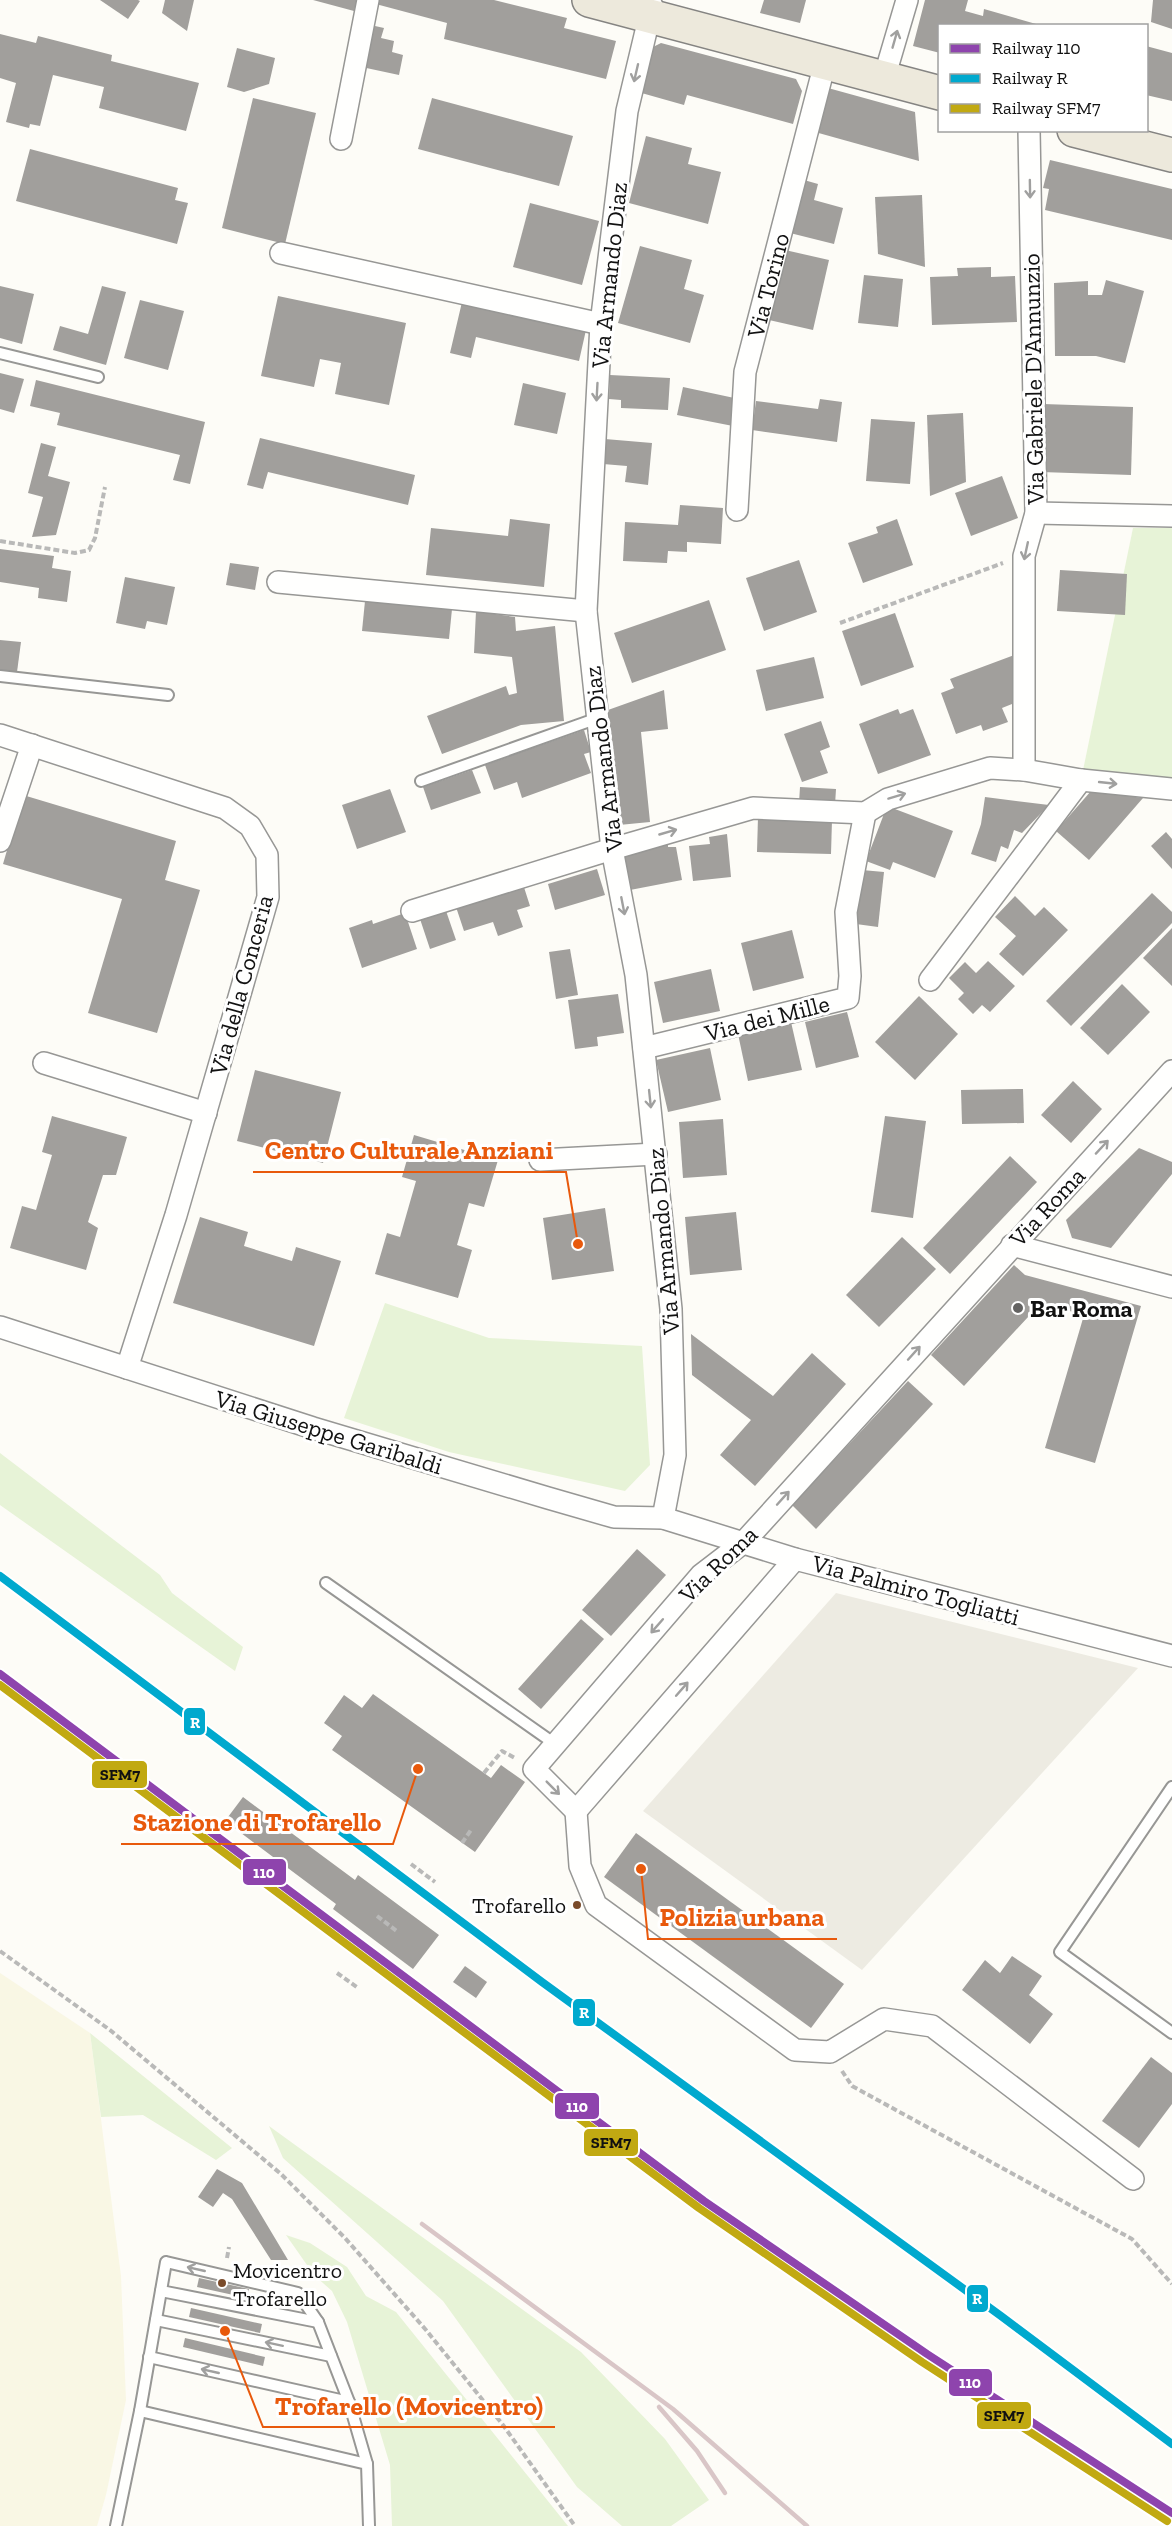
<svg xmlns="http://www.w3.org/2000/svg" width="1172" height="2526" font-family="'Zilla Slab',serif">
<rect width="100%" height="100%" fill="#fdfcf7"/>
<!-- farmland -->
<path fill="#f9f7e4" d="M0,1973L90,2033L121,2276L126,2400L106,2495L97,2526H0Z"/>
<!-- green -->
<g fill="#e7f3d7">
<path d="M1133,528H1172V789L1081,780Z"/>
<path d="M385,1303L489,1338L642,1346L650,1465L625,1491L449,1452L344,1418Z"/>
<path d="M0,1453L160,1575L172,1593L243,1647L235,1671L0,1505Z"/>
<path d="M90,2033L232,2148L216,2160L143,2115L101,2117Z"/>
<path d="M269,2126L581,2352L665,2439L709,2500L671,2526H622L577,2487L443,2301L283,2158Z"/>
<path d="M286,2235L310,2243L347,2267L366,2296L396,2312L568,2526H392L390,2465L347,2322L332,2291L314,2275Z"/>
</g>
<!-- plaza -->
<path fill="#edebe2" d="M836,1593L1138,1668L862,1970L643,1811Z"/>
<!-- building -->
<g fill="#a19f9c">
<path d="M100,0H138L140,1L128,19Z"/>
<path d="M165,0H194L187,31L162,13Z"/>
<path d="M313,0H357L354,11Z"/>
<path d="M373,0H494L567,18L564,28L616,41L606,79L444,39L447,23L372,3Z"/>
<path d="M764,0H806L800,23L760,13Z"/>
<path d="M925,0H968L965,11L983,16L984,9L1043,26H940V53L913,46Z"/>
<path d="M1153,0H1172V29L1151,22Z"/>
<path d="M366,24L384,28L381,38L394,41L392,52L403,55L399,75L357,66Z"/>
<path d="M0,34L36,43L38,36L112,55L111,61L199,83L186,131L99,108L104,87L53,75L40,126L30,124L29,128L6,122L16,83L0,78Z"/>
<path d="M661,43L796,79L802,91L793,124L687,95L684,105L638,92L651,48Z"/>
<path d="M1146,46L1172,53V101L1146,95Z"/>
<path d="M237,48L275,58L269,84L244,92L227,87Z"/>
<path d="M828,88L915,112L919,161L815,132Z"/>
<path d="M253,98L316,113L285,244L222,228Z"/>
<path d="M432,98L573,136L559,186L418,149Z"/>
<path d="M646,136L692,148L688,164L721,172L708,224L629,203Z"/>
<path d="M30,149L178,188L175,200L188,203L177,244L16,201Z"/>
<path d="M1050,160L1172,189V240L1045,210L1049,189L1043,188Z"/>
<path d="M804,180L818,184L814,200L843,208L834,244L790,233Z"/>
<path d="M922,195L925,267L878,254L875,197Z"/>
<path d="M530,203L599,221L582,285L513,267Z"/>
<path d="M640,246L692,260L684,289L704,295L690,343L618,323Z"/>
<path d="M785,250L829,260L813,330L769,320Z"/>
<path d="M991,267V277L1015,276L1017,322L932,325L930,277L958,276L957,268Z"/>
<path d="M864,275L903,279L898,327L858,323Z"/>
<path d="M1106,280L1144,291L1125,363L1096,356H1055L1054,283L1088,281V295H1102Z"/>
<path d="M0,286L34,294L22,344L0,338Z"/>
<path d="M102,286L126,292L106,365L53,350L60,326L88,334Z"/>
<path d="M278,296L406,323L389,405L335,394L341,363L320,359L314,387L261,376Z"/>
<path d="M140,300L184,311L168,370L124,358Z"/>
<path d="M462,302L586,330L579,361L476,337L471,358L450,353Z"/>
<path d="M0,373L24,379L14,413L0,409Z"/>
<path d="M610,375L670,378L668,410L621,408V400L609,399Z"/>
<path d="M36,380L205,422L190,484L173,480L180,455L57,425L60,413L30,406Z"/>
<path d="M523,383L566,393L557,434L514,425Z"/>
<path d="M683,387L739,399L733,426L677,415Z"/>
<path d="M820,399L842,402L837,442L752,430L756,401L818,409Z"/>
<path d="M1043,404L1133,407L1131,475L1041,472Z"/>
<path d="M963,413L966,482L930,496L927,415Z"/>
<path d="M871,419L915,422L910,484L866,481Z"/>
<path d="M260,438L415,475L408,505L268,472L263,489L247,485Z"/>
<path d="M605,439L652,443L648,485L625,482L627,466L603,464Z"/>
<path d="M41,443L56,447L48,476L70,482L56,535L32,537L43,497L28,493Z"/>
<path d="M1002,476L1018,518L971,536L955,493Z"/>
<path d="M680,505L723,508L721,544L687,542V552L668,551L667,563L623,561L625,522L678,525Z"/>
<path d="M510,519L550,524L544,587L426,575L431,528L508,536Z"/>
<path d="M897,519L913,565L863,583L848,543L878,533L876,527Z"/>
<path d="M0,549L54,556L52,568L71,571L67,602L38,598L39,588L0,582Z"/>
<path d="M799,560L817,612L764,631L746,578Z"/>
<path d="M230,563L259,567L255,590L226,585Z"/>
<path d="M1060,570L1127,574L1125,615L1057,611Z"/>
<path d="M125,577L175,587L167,625L147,621L145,629L116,623Z"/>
<path d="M709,600L726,650L632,683L614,633Z"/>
<path d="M365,601L452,609L449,639L362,631Z"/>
<path d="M476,611L515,617L516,631L555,626L564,721L521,725L442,754L427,716L506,686L509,695L517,693L512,657L474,653Z"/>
<path d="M895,613L914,667L861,686L842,631Z"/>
<path d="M0,640L21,642L17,672L0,670Z"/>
<path d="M1017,654V702L1002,708L1008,722L983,731L981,725L956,734L941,693L954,688L950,679Z"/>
<path d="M814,657L824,698L766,711L756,670Z"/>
<path d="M664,690L668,729L641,732L650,822L619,825L608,710Z"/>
<path d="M898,709L900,714L913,709L931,755L878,774L859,724Z"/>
<path d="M821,721L830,747L820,751L828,773L802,782L784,734Z"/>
<path d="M584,730L591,752L584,754L591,773L522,798L517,782L494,790L485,765Z"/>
<path d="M472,770L481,793L431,810L423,787Z"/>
<path d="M800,787L836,789L835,805L799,803Z"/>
<path d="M390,789L406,832L357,849L342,805Z"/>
<path d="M1091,791L1143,798L1089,860L1056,831Z"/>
<path d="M23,795L176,841L165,880L200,890L157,1033L88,1013L122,899L3,864Z"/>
<path d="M985,797L1049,805L1022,833L1014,830L1008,849L1001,846L996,862L971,854L981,824Z"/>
<path d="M887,806L953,831L935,878L893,862L890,870L866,861Z"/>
<path d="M758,817L832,820L831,854L757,852Z"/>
<path d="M1166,832L1172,839V869L1151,846Z"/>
<path d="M727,834L731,877L693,881L689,846L710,844L709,837Z"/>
<path d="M668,839V847H676L682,880L630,890L623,854L649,850L648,843Z"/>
<path d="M597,869L605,895L555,910L548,884Z"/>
<path d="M862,870L884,872L878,927L856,924Z"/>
<path d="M522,881L530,906L517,910L523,927L498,936L493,922L464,931L455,904Z"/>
<path d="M1152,893L1172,912V923L1071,1026L1046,1001Z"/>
<path d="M1015,896L1035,916L1044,907L1068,930L1023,976L999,954L1016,936L995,917Z"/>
<path d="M445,908L456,940L430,949L419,916Z"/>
<path d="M405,913L417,949L362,968L349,928L372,920L373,924Z"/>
<path d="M1172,928V986L1143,958Z"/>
<path d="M792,930L804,978L753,991L741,943Z"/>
<path d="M570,949L578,995L556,999L549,952Z"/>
<path d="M988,961L1015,986L990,1012L982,1005L973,1014L958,999L964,993L949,978L965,962L976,973Z"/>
<path d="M711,969L720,1011L663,1023L654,982Z"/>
<path d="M1122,984L1150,1012L1108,1055L1080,1028Z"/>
<path d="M618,994L624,1033L597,1037L598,1046L575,1049L568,1000Z"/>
<path d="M919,996L958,1034L915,1080L875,1042Z"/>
<path d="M847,1012L859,1057L816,1068L805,1022Z"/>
<path d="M791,1022L802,1070L748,1081L738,1034Z"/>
<path d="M710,1048L721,1100L668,1112L656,1060Z"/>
<path d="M255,1070L341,1092L323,1163L237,1141Z"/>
<path d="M1073,1081L1102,1109L1071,1143L1041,1115Z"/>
<path d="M1023,1089L1024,1123L962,1124L961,1090Z"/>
<path d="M52,1116L127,1137L116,1175H103L88,1222L98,1228L86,1270L10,1248L22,1206L36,1210L52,1155L42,1152Z"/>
<path d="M885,1116L926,1121L913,1218L871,1212Z"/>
<path d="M723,1119L727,1175L683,1178L679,1122Z"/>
<path d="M414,1135L498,1160L484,1207L469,1203L457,1245L472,1250L458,1298L375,1274L387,1233L400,1237L416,1181L402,1177Z"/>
<path d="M1139,1148L1172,1162V1174L1111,1248L1072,1238L1066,1220Z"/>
<path d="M1010,1156L1037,1182L950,1274L923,1248Z"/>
<path d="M605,1208L614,1271L552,1280L543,1218Z"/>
<path d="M736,1212L742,1270L690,1275L685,1217Z"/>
<path d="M200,1217L248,1232L244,1246L292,1261L296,1247L341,1261L314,1346L173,1303Z"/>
<path d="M902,1237L936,1269L879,1327L846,1295Z"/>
<path d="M1014,1265L1025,1275L1141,1306L1095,1463L1045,1448L1084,1315L1041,1303L964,1386L931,1355Z"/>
<path d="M691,1334L773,1396L812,1353L846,1384L755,1486L720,1455L751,1420L692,1375Z"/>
<path d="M908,1381L933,1404L816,1529L792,1505Z"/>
<path d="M637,1549L666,1575L611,1636L582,1610Z"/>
<path d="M581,1619L604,1639L541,1709L518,1689Z"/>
<path d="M373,1694L491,1778L501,1765L525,1782L475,1852L332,1750L342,1736L324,1723L344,1695L362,1708Z"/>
<path d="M243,1797L355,1880L358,1875L439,1935L413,1969L333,1909L336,1904L225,1821Z"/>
<path d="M636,1833L844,1984L811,2028L604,1877Z"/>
<path d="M1012,1956L1042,1976L1029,1995L1053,2014L1030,2044L962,1990L985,1960L1000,1973Z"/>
<path d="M465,1966L487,1982L476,1998L453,1982Z"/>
<path d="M1151,2057L1172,2073V2104L1139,2148L1102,2121Z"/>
<path d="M217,2169L242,2183L288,2260H271L232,2199L223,2193L213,2207L198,2197Z"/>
<path d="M199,2278L249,2289L247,2298L197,2287Z"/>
<path d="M191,2308L262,2324L260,2333L189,2317Z"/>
<path d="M185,2338L265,2357L263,2366L183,2347Z"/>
</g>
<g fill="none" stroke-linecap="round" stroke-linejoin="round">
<defs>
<g id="lane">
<path d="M0,353L98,377"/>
<path d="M0,676L168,695"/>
<path d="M421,781L598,718"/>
<path d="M326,1583L555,1744"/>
<path d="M1172,1787L1060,1952L1172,2033"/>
<path d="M161,2291L318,2322"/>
<path d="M156,2320L331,2356"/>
<path d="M149,2357L349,2402"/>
<path d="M140,2411L166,2262L298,2293L318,2322L349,2402L367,2464"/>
<path d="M116,2526L140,2411L367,2464L369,2526"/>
</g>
<g id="street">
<path d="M652,6L627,111L601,324L586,611L612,849L636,975L671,1309L675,1455L663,1518"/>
<path d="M884,78L907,0"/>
<path d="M341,139L368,0"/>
<path d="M281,253L601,324"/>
<path id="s1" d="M737,510L745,372L825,63"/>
<path d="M1036,513L1172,516"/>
<path d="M278,582L586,611"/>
<path d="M0,735L225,808L250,826L267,855L268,897L176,1215L127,1368"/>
<path d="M1024,770V556L1036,513L1029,130"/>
<path d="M0,841L32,745"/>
<path d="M412,911L612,849L753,808L865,813L888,799L990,768L1024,770L1081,780L1172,789"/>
<path d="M930,980L1081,780"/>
<path d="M644,1048L848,998L850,976L846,912L865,813"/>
<path d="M44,1063L206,1113"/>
<path d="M540,1160L656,1154"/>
<path d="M1012,1245L1172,1287"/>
<path d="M0,1327L313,1428L548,1498L614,1517L663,1518L795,1559L1172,1656"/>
<path d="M795,1559L576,1811L534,1769L701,1575L744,1542L1172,1071"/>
<path d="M576,1811L580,1866L596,1905L795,2050L830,2052L884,2019L932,2026L1133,2179"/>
</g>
<g id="primary">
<path d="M589,0L940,93"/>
<path d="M1074,130L1172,155"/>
</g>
</defs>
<!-- lane casing -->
<use href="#lane" stroke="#979795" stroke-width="14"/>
<!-- street casing -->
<use href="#street" stroke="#979795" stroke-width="24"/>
<!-- primary casing -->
<use href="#primary" stroke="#858482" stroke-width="36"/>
<!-- path -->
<g stroke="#b9b9b8" stroke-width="4" stroke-dasharray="6 3" stroke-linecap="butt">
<path d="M0,541L75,553L89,550L95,538L105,487"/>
<path d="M840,623L1003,563"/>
<path d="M484,1773L502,1751L515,1758"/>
<path d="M462,1843L471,1830"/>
<path d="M411,1864L435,1882"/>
<path d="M377,1916L398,1932"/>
<path d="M0,1951L110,2030L281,2174L345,2238L426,2330L503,2425L575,2526"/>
<path d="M337,1973L358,1988"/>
<path d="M842,2071L852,2086L1132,2239L1172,2284"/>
<path d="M227,2258L229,2247"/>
</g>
<!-- lane -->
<use href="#lane" stroke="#fffffe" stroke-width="10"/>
<!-- street -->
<use href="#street" stroke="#fffffe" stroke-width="21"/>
<!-- primary -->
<use href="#primary" stroke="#ede9dc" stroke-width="33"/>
<!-- rail -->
<g stroke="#d9c6c7" stroke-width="4.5">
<path d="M422,2224L673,2409L807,2526"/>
<path d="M659,2407L697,2451L725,2493"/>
</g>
<defs>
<path id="rail-1" d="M0,1674L704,2201L927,2354L1172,2513"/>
<path id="rail-2" d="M0,1576L542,1982L1001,2316L1172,2444"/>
<path id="rail-3" d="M0,1685L699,2208L922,2362L1167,2521"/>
</defs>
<!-- rail-1 casing -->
<use href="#rail-1" stroke="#fff" stroke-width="12"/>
<!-- rail-2 casing -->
<use href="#rail-2" stroke="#fff" stroke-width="12"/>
<!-- rail-3 casing -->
<use href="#rail-3" stroke="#fff" stroke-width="12"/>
<!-- rail-1 -->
<use href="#rail-1" stroke="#8e44ad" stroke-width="8"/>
<!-- rail-2 -->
<use href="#rail-2" stroke="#00a9ce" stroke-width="8"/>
<!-- rail-3 -->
<use href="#rail-3" stroke="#c1a912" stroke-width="8"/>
</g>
<!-- one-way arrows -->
<defs><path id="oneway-shaft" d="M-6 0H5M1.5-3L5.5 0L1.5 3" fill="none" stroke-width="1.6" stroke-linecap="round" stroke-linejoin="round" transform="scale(1.5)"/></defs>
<g stroke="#a0a09f">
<use href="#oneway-shaft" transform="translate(895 39) rotate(-74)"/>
<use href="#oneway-shaft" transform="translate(636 73) rotate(103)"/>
<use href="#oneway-shaft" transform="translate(1030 189) rotate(89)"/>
<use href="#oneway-shaft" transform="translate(597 392) rotate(93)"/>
<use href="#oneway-shaft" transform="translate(1026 551) rotate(102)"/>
<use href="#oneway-shaft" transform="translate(1108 783) rotate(6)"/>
<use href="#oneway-shaft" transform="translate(897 796) rotate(-17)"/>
<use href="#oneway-shaft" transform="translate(668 832) rotate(-16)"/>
<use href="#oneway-shaft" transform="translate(623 906) rotate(79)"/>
<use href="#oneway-shaft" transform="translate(650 1099) rotate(84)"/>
<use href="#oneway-shaft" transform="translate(1102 1147) rotate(-47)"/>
<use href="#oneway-shaft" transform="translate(914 1353) rotate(-48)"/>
<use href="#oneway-shaft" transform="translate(783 1498) rotate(-48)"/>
<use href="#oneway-shaft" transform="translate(657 1626) rotate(131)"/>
<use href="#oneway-shaft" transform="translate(682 1689) rotate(-49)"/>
<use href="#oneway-shaft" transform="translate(553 1788) rotate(45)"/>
<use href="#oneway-shaft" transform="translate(196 2269) rotate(-167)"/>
<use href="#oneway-shaft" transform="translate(274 2344) rotate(-168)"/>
<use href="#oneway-shaft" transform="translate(210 2371) rotate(-167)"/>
</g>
<!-- markers -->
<circle fill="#646362" stroke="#fff" stroke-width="2" cx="1018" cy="1308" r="6"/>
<g fill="#7a4b2a" stroke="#fff" stroke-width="2">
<circle cx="577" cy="1905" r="5"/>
<circle cx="222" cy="2283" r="5"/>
</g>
<g text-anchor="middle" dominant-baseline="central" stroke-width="6" stroke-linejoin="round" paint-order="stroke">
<!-- bus labels -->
<g font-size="22" fill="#111" stroke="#fff" text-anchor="end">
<text x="566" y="1905">Trofarello</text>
<text x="233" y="2270" text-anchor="start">Movicentro<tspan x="233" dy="28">Trofarello</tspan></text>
</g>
<!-- street labels -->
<g font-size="24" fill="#111" stroke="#fff">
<text transform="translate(609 275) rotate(-84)">Via Armando Diaz</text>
<text stroke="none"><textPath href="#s1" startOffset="228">Via Torino</textPath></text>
<text transform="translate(1033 379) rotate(-91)">Via Gabriele D'Annunzio</text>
<text transform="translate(603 759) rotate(-97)">Via Armando Diaz</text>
<text transform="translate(241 985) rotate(-75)">Via della Conceria</text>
<text transform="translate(767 1018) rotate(-14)">Via dei Mille</text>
<text transform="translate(1047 1207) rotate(-47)">Via Roma</text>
<text transform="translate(663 1241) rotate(-95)">Via Armando Diaz</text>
<text transform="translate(329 1432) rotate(17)">Via Giuseppe Garibaldi</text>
<text transform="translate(718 1564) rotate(-44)">Via Roma</text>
<text transform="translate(916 1590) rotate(15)">Via Palmiro Togliatti</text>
</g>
<!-- poi labels -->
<g font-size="24" font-weight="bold" fill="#111" stroke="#fff" text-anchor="start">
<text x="1030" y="1308">Bar Roma</text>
</g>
</g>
<!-- callouts -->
<path fill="none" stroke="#e8590c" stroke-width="2" d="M578 1244L566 1172H253M418 1769L393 1844H121M641 1869L648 1939H837M225 2331L263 2427H555"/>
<g fill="#e8590c" stroke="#fff" stroke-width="2">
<circle cx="578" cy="1244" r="6"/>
<circle cx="418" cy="1769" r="6"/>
<circle cx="641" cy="1869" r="6"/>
<circle cx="225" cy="2331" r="6"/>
</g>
<g font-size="26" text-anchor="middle" font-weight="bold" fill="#e8590c" stroke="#fff" stroke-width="6" stroke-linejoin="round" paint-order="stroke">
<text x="409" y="1159">Centro Culturale Anziani</text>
<text x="257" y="1831">Stazione di Trofarello</text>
<text x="742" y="1926">Polizia urbana</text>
<text x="409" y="2415">Trofarello (Movicentro)</text>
</g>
<g stroke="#fff" stroke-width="2">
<rect x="183" y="1707" width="23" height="29" rx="6" fill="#00a9ce"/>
<rect x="91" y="1760" width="57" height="29" rx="6" fill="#c1a912"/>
<rect x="242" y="1858" width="45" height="28" rx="6" fill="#8e44ad"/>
<rect x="572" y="1998" width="24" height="29" rx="6" fill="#00a9ce"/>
<rect x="554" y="2092" width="46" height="28" rx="6" fill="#8e44ad"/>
<rect x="583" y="2128" width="56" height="29" rx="6" fill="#c1a912"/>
<rect x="966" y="2284" width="23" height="29" rx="6" fill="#00a9ce"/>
<rect x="948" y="2368" width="45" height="29" rx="6" fill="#8e44ad"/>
<rect x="976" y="2401" width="56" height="29" rx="6" fill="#c1a912"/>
</g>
<g font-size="16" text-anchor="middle" font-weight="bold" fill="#fff">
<text x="195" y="1728">R</text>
<text x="264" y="1878">110</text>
<text x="584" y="2018">R</text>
<text x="577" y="2112">110</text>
<text x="977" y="2304">R</text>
<text x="970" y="2388">110</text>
</g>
<g font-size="16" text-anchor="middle" font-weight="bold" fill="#111">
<text x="120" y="1780">SFM7</text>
<text x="611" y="2148">SFM7</text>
<text x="1004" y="2421">SFM7</text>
</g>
<!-- legend -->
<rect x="938" y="24" width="210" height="108" fill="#ffffff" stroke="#a0a0a0" stroke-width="1.5"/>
<rect x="950" y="44" width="30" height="9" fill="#8e44ad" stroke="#a0a0a0" stroke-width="1.5"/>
<text x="992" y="54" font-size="18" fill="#111111">Railway 110</text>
<rect x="950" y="74" width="30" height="9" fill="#00a9ce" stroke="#a0a0a0" stroke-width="1.5"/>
<text x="992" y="84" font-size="18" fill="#111111">Railway R</text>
<rect x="950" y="104" width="30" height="9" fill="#c1a912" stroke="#a0a0a0" stroke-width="1.5"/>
<text x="992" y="114" font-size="18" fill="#111111">Railway SFM7</text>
</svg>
